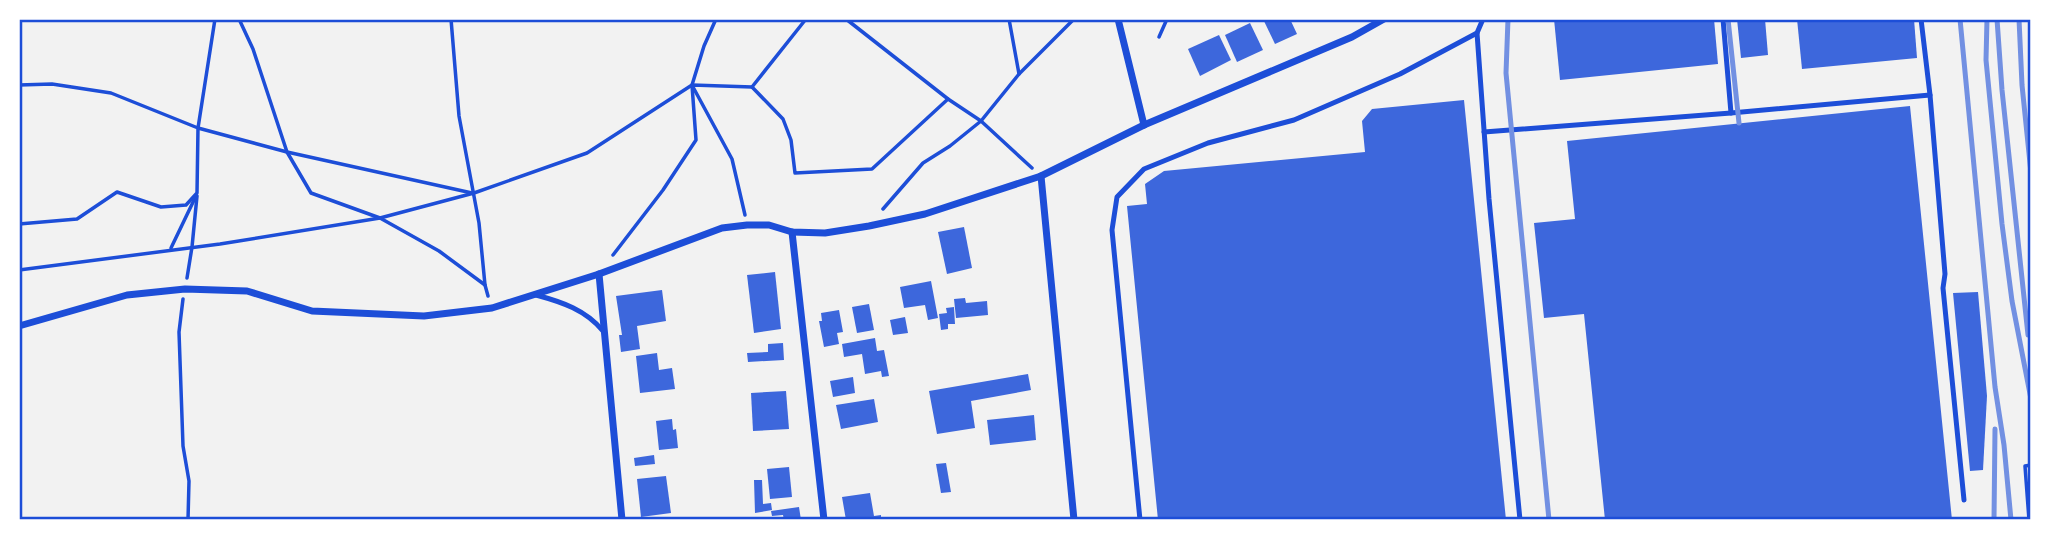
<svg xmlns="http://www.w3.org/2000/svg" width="2050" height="539" font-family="'Golos Text',sans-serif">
<rect width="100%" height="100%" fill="#f2f2f2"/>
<!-- building -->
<g fill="#3d67dc">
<path d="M1263,19H1290L1297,34L1275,44Z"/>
<path d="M1554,19H1714L1718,64L1560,80Z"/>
<path d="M1737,19H1765L1768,55L1741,58Z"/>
<path d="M1797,19H1914L1917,58L1802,69Z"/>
<path d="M1250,23L1263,50L1237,62L1225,35Z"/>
<path d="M1219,35L1231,60L1200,76L1188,49Z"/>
<path d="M1464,100L1506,520H1158L1127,206L1147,204L1145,184L1164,171L1365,152L1362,121L1372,109Z"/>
<path d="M1910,106L1952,520H1605L1584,314L1544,318L1534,223L1575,219L1567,141Z"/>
<path d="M964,227L972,268L947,274L938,232Z"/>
<path d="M775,272L781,329L754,333L747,275Z"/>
<path d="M931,281L938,318L928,320L925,305L904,308L900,287Z"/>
<path d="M662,290L666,321L637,326L640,349L621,352L619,335H622L616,296Z"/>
<path d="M1978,292L1987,396L1983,470L1970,471L1953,293Z"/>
<path d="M965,298L966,303L987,301L988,315L956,318L954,299Z"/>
<path d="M869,304L874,330L857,333L852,307Z"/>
<path d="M954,307L955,324H948V329L941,330L939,314L947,313L946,308Z"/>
<path d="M839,310L843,332L837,333L839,344L824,347L819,321H822L821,313Z"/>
<path d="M905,317L908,333L893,335L890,320Z"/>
<path d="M875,338L877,351L884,350L889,376L882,377L881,371L865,374L862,354L844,357L842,344Z"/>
<path d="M783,343L784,360L748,362L747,353L768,352V344Z"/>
<path d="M657,353L659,370L672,368L675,389L640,393L636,356Z"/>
<path d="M1028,374L1031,390L971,401L975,428L937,434L929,391Z"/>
<path d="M853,377L855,393L833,397L830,381Z"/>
<path d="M786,391L789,429L753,431L751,393Z"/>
<path d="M874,399L878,422L841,429L836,405Z"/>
<path d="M1034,415L1036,440L990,445L987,420Z"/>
<path d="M672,419L673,430L676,429L678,448L659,450L656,421Z"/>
<path d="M654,455L655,464L635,466L634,458Z"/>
<path d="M946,463L951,492L941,493L936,464Z"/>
<path d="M789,467L792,497L770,499L767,469Z"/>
<path d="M666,476L671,513L641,517L637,479Z"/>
<path d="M754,480H762L763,504L771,503L772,510L755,513Z"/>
<path d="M870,493L874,516L881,515V520H846L842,497Z"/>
<path d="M799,507L801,520H784L783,515L772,516L771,511Z"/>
</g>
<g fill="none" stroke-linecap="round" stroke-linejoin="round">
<!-- path -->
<g stroke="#1d4ed8" stroke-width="3.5">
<path d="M239,19L253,49L287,152L311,193L380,218L439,251L485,285"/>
<path d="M451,19L459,116L479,223L485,285L488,296"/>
<path d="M846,19L948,99L981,121L1032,168"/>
<path d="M1009,19L1019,74"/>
<path d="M1159,37L1167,19"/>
<path d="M19,85L52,84L111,93L198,128L287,152L472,193"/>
<path d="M693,87L732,159L745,215"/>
<path d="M752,87L783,119L791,140L795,173L872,169L948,99"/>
<path d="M883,209L923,163L950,146L981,121L1019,74L1074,19"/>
<path d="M19,224L77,219L117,192L161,207L186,205L197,193L198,128L215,19"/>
<path d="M171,248L195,198"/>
<path d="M613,255L663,190L696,140L692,85L704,46L716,19"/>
<path d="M19,270L220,244L380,218L474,193L587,153L692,85L752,87L806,19"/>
<path d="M187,278L192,247L197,196"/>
<path d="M183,299L179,332L183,446L189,481L188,520"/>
<path d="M2029,520L2025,466L2031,465"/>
</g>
<!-- service -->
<g stroke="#1d4ed8" stroke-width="5">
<path d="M1723,19L1731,113"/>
<path d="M1921,19L1930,95L1945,274L1943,288L1964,500"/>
<path d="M1477,33L1489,199L1520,520"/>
<path d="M1484,132L1731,113L1930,95"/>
<path d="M536,295C562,302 586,310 603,331"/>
<path d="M1140,520L1112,230L1117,197L1144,169L1208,143L1294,120L1400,74L1477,33L1483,19"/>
</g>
<!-- minor -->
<g stroke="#1d4ed8" stroke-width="7">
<path d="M1118,19L1144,125"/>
<path d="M1041,176L1074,520"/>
<path d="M792,232L824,520"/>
<path d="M599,274L622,520"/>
<path d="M19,326L127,295L185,289L247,291L312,311L424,316L492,308L599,274L722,228L747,225H769L792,232L825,233L869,226L925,214L1041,176L1144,125L1352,37L1384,19"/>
</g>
<!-- rail -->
<g stroke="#7290e2" stroke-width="5">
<path d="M1508,19L1506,73L1549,520"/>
<path d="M1728,19L1739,123"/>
<path d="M1960,19L1995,387L2004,445L2011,520"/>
<path d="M1987,19L1986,60L2002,224L2012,301L2031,399"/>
<path d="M1997,19L2002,90L2028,335"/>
<path d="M2019,19L2022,85L2031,173"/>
<path d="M1994,520L1995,429"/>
</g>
</g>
<!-- border -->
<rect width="2050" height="539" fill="none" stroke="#ffffff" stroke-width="42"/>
<rect x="21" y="21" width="2008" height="497" fill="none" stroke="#1d4ed8" stroke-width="2.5"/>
</svg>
